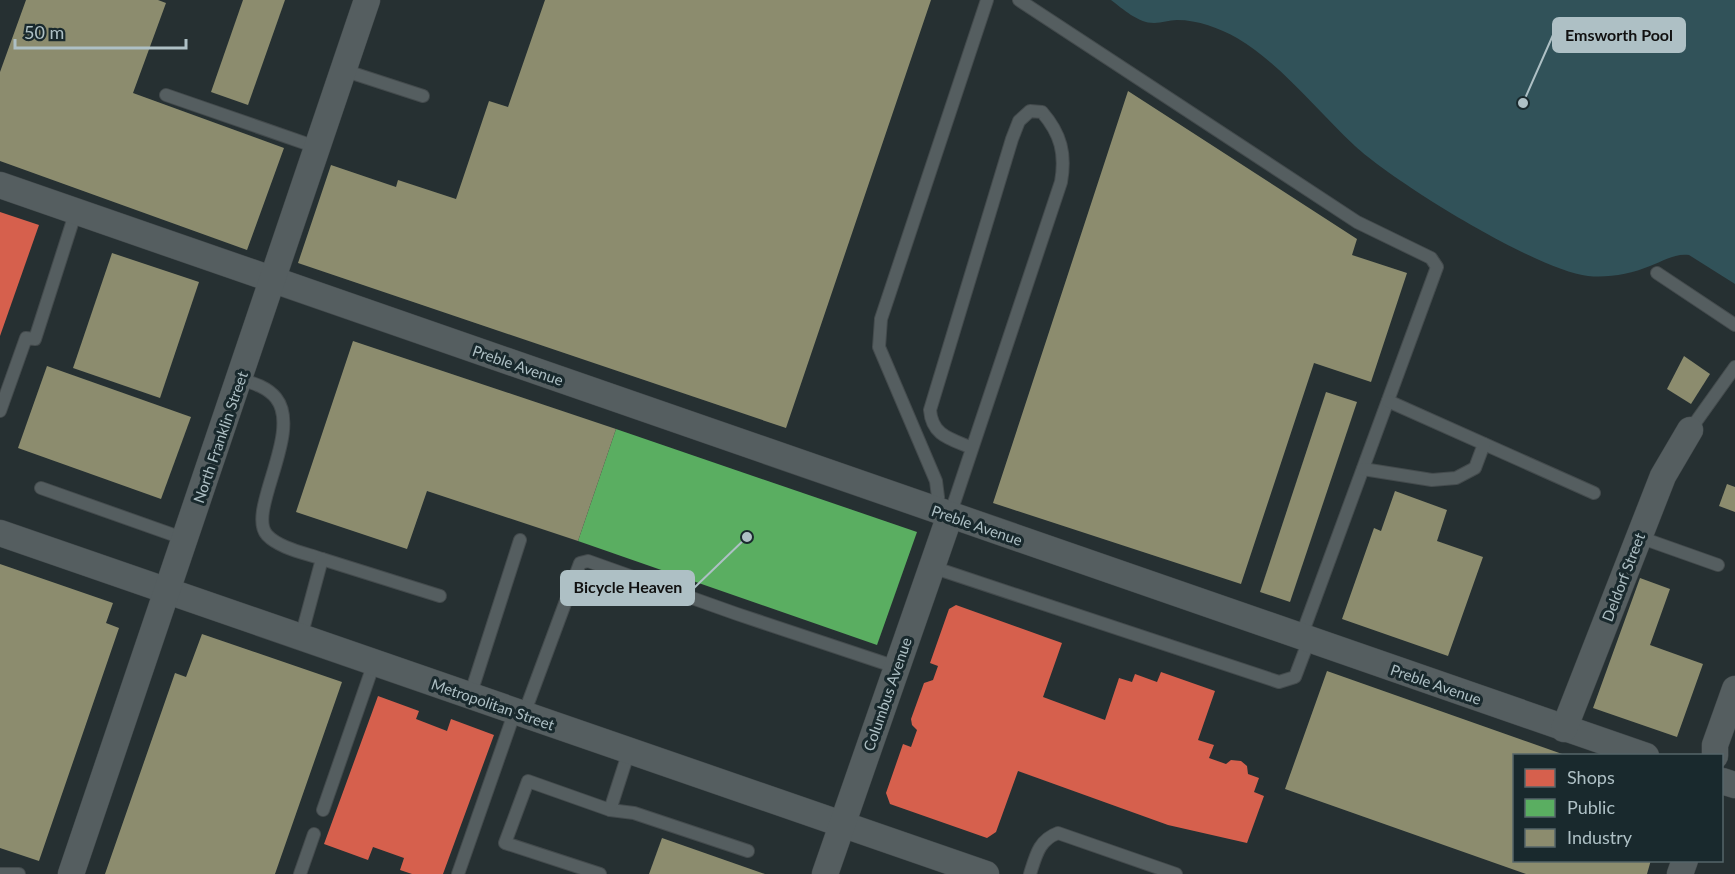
<svg xmlns="http://www.w3.org/2000/svg" width="1735" height="874" font-family="Lato,sans-serif">
<rect width="100%" height="100%" fill="#263032"/>
<!-- water -->
<path fill="#315259" d="M1111,0H1735V284L1689,255C1675,253 1663,261 1650,266C1631,274 1608,278 1588,276C1536,270 1394,182 1355,146C1316,110 1282,65 1237,38C1219,28 1198,20 1177,20C1169,20 1162,23 1154,23C1138,23 1123,9 1111,0Z"/>
<!-- shops -->
<g fill="#d6604d">
<path d="M0,212L39,225L0,336Z"/>
<path d="M956,605L1062,643L1043,697L1105,720L1119,678L1132,682L1135,674L1157,682L1161,672L1215,691L1198,740L1214,745L1209,758L1226,764L1231,760L1241,761L1247,766L1248,774L1259,778L1254,792L1264,796L1247,843L1168,825L1018,771L996,832L987,838L890,804L886,793L903,744L911,747L917,730L912,725L911,719L924,683L933,680L938,666L930,663L949,609Z"/>
<path d="M378,696L419,711L416,719L447,731L451,719L494,735L443,874H412L400,870L404,858L373,847L368,860L324,844Z"/>
</g>
<!-- public -->
<path fill="#5aae61" d="M616,429L917,532L877,645L578,541Z"/>
<!-- industry -->
<g fill="#8c8c6e">
<path d="M26,0H158L166,3L133,93L284,148L247,250L0,161V72Z"/>
<path d="M243,0H285L248,105L211,92Z"/>
<path d="M545,0H931L786,428L298,263L331,165L396,187L398,180L456,199L489,101L508,107Z"/>
<path d="M1128,91L1357,239L1352,255L1407,273L1371,382L1314,363L1241,584L993,503Z"/>
<path d="M112,253L199,282L160,398L73,368Z"/>
<path d="M353,341L616,429L578,541L427,491L407,549L296,512Z"/>
<path d="M1684,356L1710,374L1691,404L1667,389Z"/>
<path d="M47,366L191,417L161,499L18,448Z"/>
<path d="M1326,392L1357,402L1290,602L1260,592Z"/>
<path d="M1727,484L1735,487V512L1719,506Z"/>
<path d="M1395,491L1447,510L1437,541L1483,557L1448,656L1342,619L1374,528L1381,531Z"/>
<path d="M0,564L113,603L106,623L119,628L39,861L0,848Z"/>
<path d="M1640,578L1670,589L1650,645L1703,664L1677,737L1593,708Z"/>
<path d="M202,634L342,682L275,874H105L175,673L186,677Z"/>
<path d="M1327,671L1565,755L1514,756V860H1651L1647,874H1526L1285,789Z"/>
<path d="M662,838L765,874H649Z"/>
</g>
<g fill="none" stroke-linecap="round" stroke-linejoin="round">
<defs>
<g id="service">
<path d="M1019,0L1357,222L1431,258L1437,267L1301,637"/>
<path d="M343,70L423,96"/>
<path d="M166,95L316,147"/>
<path d="M1657,273L1735,325"/>
<path d="M240,379C253,383 267,387 276,398C303,432 246,512 267,535C279,548 305,553 322,559"/>
<path d="M1388,401L1594,493"/>
<path d="M0,411L26,338L35,339L76,211"/>
<path d="M1690,430L1735,367"/>
<path d="M1363,469L1432,480L1456,478L1475,468L1484,444"/>
<path d="M41,488L185,539"/>
<path d="M937,511L938,497L936,481L879,347L881,319L987,0"/>
<path d="M950,515L1061,182C1066,154 1061,134 1042,112L1030,111L1019,121L1012,139L930,410C932,436 951,439 972,448"/>
<path d="M1639,537L1718,565"/>
<path d="M932,567L1279,682L1295,677L1309,640"/>
<path d="M301,637L322,559L440,596"/>
<path d="M470,696L520,540"/>
<path d="M524,714L580,563L588,561L737,614L896,667"/>
<path d="M323,810L374,663"/>
<path d="M610,810L634,813L748,851"/>
<path d="M1,874H19"/>
<path d="M300,874L314,834"/>
<path d="M458,874L515,711"/>
<path d="M600,874L505,843L528,781L610,810L629,751"/>
<path d="M1030,874C1036,855 1039,840 1058,833L1176,874"/>
</g>
<g id="minor">
<path d="M0,185L1646,756"/>
<path d="M0,533L986,874"/>
<path d="M1564,729L1663,476L1690,430"/>
<path d="M1715,756V745L1735,689"/>
<path d="M1722,781L1735,785"/>
<path d="M71,874L367,0"/>
<path d="M825,874L950,515"/>
<path d="M1680,874L1685,860"/>
</g>
</defs>
<!-- service casing -->
<use href="#service" stroke="#444b4d" stroke-width="14"/>
<!-- minor casing -->
<use href="#minor" stroke="#444b4d" stroke-width="27"/>
<!-- service -->
<use href="#service" stroke="#555e60" stroke-width="12"/>
<!-- minor -->
<use href="#minor" stroke="#555e60" stroke-width="26"/>
</g>
<g text-anchor="middle" dominant-baseline="central" stroke-width="6" stroke-linejoin="round" paint-order="stroke">
<!-- street labels -->
<g font-size="15" fill="#aec0c5" stroke="#19292d">
<text transform="translate(518 365) rotate(19)">Preble Avenue</text>
<text transform="translate(220 437) rotate(-71)">North Franklin Street</text>
<text transform="translate(977 525) rotate(19)">Preble Avenue</text>
<text transform="translate(1623 577) rotate(-69)">Deldorf Street</text>
<text transform="translate(1436 684) rotate(19)">Preble Avenue</text>
<text transform="translate(887 694) rotate(-71)">Columbus Avenue</text>
<text transform="translate(493 704) rotate(19)">Metropolitan Street</text>
</g>
</g>
<!-- callouts -->
<path fill="none" stroke="#aec0c5" stroke-width="2" d="M1523 103L1553 35M747 537L694 588"/>
<g fill="#aec0c5" stroke="#19292d" stroke-width="2">
<circle cx="1523" cy="103" r="6"/>
<circle cx="747" cy="537" r="6"/>
</g>
<g fill="#aec0c5" stroke="#aec0c5" stroke-width="2">
<rect x="1553" y="18" width="132" height="34" rx="6"/>
<rect x="561" y="571" width="133" height="34" rx="6"/>
</g>
<g font-size="16" text-anchor="middle" font-weight="bold" fill="#111">
<text x="1619" y="41">Emsworth Pool</text>
<text x="628" y="593">Bicycle Heaven</text>
</g>
<!-- legend -->
<rect x="1513" y="754" width="210" height="108" fill="#19292d" stroke="#55656a" stroke-width="1.5"/>
<rect x="1525" y="769" width="30" height="18" fill="#d6604d" stroke="#55656a" stroke-width="1.5"/>
<text x="1567" y="784" font-size="18" fill="#aec0c5">Shops</text>
<rect x="1525" y="799" width="30" height="18" fill="#5aae61" stroke="#55656a" stroke-width="1.5"/>
<text x="1567" y="814" font-size="18" fill="#aec0c5">Public</text>
<rect x="1525" y="829" width="30" height="18" fill="#8c8c6e" stroke="#55656a" stroke-width="1.5"/>
<text x="1567" y="844" font-size="18" fill="#aec0c5">Industry</text>
<!-- scale -->
<path d="M15 39v9h171v-9" fill="none" stroke="#aec0c5" stroke-width="3"/>
<text x="24" y="39" font-size="18" fill="#aec0c5" stroke="#19292d" stroke-width="4.5" paint-order="stroke">50 m</text>
</svg>
